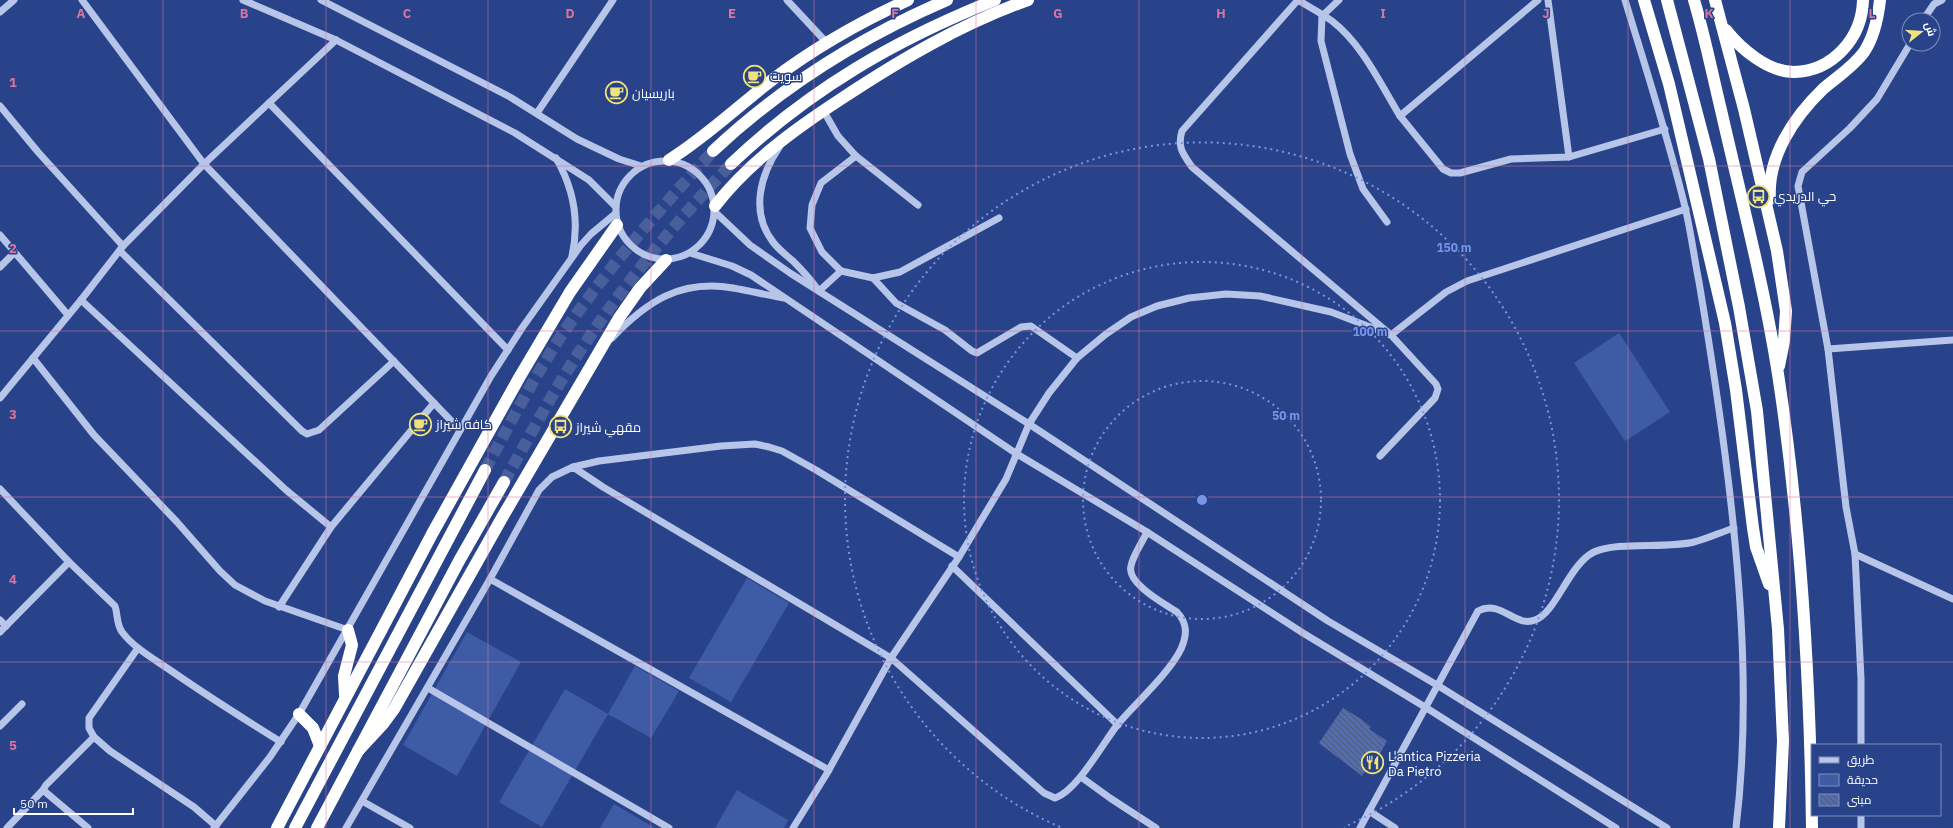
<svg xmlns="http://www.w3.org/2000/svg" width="1953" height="828" font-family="'IBM Plex Sans',Cairo,sans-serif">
<defs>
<pattern id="building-back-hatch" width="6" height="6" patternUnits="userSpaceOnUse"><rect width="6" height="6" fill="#526cb1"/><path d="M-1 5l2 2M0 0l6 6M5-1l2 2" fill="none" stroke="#4e5974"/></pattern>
</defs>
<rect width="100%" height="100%" fill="#29438a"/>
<!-- green -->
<g fill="#3e5ca6">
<path d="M1619,333L1670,412L1625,441L1574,363Z"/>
<path d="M747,578L789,603L731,702L689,678Z"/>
<path d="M467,632L521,662L457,776L403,745Z"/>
<path d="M635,666L679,691L651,738L608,714L542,827L499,802L565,689L608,714Z"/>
<path d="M737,790L788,820L784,828H715Z"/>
<path d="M614,804L655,828H600Z"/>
</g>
<!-- building -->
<path fill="url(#building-back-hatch)" d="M1343,708L1361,719L1371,727L1369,729L1387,741L1376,761L1371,759L1362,776L1319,743Z"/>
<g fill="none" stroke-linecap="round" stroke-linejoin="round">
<!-- highway-tunnel -->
<g stroke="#495f9c" stroke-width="12" stroke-dasharray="12 6" stroke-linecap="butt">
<path d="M485,470C509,425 533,379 561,336C606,270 659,210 713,151"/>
<path d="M504,482C530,436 554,389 584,345C627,280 677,221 731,164"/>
</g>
<!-- minor -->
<g stroke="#b7c5e9" stroke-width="7">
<path d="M82,0L204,164L460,430"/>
<path d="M243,0L336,40L515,133L589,180L615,206"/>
<path d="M321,0L510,97L577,139L619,159L641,166"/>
<path d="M787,0L827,43"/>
<path d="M1298,0L1182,131C1177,147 1183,154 1192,167L1391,335L1446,292L1467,281L1686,209"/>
<path d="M1298,0C1309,7 1321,13 1332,21C1362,44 1380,83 1400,116"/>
<path d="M1339,0L1322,16L1321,41L1350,154L1363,189L1387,222"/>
<path d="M1538,0L1400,116L1443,169L1451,173H1460L1511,159L1569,157L1665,129"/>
<path d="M1548,0L1569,157"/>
<path d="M1625,0C1646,69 1668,137 1685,207C1691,232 1694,257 1699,282C1710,347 1720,412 1728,478C1742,594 1750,712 1736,828"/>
<path d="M0,12L14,0"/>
<path d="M1923,20L1934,4L1942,0"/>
<path d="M269,103L508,350"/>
<path d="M0,106L38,152L123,246"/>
<path d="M823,110L838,136L856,156L918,205"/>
<path d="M537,113L613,0"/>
<path d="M780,146C760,175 750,212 773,242C779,250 786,255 793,261C802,270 811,280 819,291L841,271"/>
<path d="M856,156L821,183L812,205L810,228L822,252L841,271L873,278L900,272L999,218"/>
<path d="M556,158C574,189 580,220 572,256"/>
<circle cx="665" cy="210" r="49"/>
<path d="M715,212L750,245L790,273L1029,424L1328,621L1437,685L1667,828"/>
<path d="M0,235L68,315"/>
<path d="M120,251L302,431L307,434L319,430L394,361"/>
<path d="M690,253L732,266L751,275L1017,454L1147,532L1303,633L1425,707L1616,828"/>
<path d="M0,267L14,253"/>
<path d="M873,278L896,303L945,330L972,351L977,353L1021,327L1031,326L1077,358"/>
<path d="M81,300L286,490L331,527L279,607"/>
<path d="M612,338C646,302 680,279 733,288C750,291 767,295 784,298"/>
<path d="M1828,349L1953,340"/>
<path d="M33,358L94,435L177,522L220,571L235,585L265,601L348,630"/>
<path d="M0,398L81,300L123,246L204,164L336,40"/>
<path d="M573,467L599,461L721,446L755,444L769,447L782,451L816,470L959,557"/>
<path d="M0,489L69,562L115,606C118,615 116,623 122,632C134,648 154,659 170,670C206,695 244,719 281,742"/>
<path d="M331,527L434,403"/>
<path d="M1855,554L1953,599"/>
<path d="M952,566L1118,725"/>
<path d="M490,579L829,770"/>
<path d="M0,620L6,626"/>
<path d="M0,632L69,562"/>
<path d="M138,648L89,718V728L94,737L110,751L194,807L216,826"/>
<path d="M428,688L669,828"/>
<path d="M0,726L22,704"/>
<path d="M1861,745V679L1855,554L1846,507L1828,349L1798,186L1802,172L1850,128L1877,99L1910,44"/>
<path d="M1081,777L1110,798L1156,828"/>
<path d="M362,801L410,828"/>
<path d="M1369,811L1395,828"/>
<path d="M1861,815V828"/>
<path d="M7,828L43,790"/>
<path d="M88,828L43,790L46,785L94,737"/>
<path d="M214,828L270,757L299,714L491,376L522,328L581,245L591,234L615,214"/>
<path d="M346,828L490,579L539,490L552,477L573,467L603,487L891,658L1044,793L1055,798C1077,791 1103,743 1118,724C1136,703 1170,672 1181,649C1187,635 1188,624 1177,612C1165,604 1126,583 1131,566C1133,555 1142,543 1147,532"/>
<path d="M793,828L826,775L891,658L959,557L1006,479L1029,424L1049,393L1077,358L1106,334L1131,317L1157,306L1189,298L1226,294L1260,296L1331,312L1391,335L1436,384L1438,389L1435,398L1380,456"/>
<path d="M1360,828L1478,611C1501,599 1515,628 1535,620C1556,613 1569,564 1594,552C1618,541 1666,549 1694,542C1707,539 1721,532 1734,528"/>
</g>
<!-- highway -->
<g stroke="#fff" stroke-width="12">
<path d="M1644,0L1669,84L1725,323L1736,390L1753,528L1756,547L1769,584"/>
<path d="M1667,0L1709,159L1739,307L1757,411L1778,629L1783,741L1779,828"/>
<path d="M1694,0C1705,37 1712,73 1721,110C1741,198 1764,285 1778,374C1801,524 1810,676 1812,828"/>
<path d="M1715,0L1744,109L1777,251L1786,311L1784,341L1779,366"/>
<path d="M1726,30C1741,49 1768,72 1794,72C1833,71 1862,38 1863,0"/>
<path d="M713,151C781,87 861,37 947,0"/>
<path d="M669,160C706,137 737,107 772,80C814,48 860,22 908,0"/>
<path d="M731,164C810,89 895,40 995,0"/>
<path d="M1770,199C1767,157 1794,117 1823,89C1837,77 1853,67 1864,52C1874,37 1878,18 1880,0"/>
<path d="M715,206C748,163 795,129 841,99C900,60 961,24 1028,0"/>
<path d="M345,695L344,676L352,645L348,630"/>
<path d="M299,714L313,728L320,746"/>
<path d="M358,751L383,724L394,709L503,516L619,318L640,288L666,260"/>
<path d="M277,828L432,534L519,378L570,292L617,225"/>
<path d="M295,828L485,470"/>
<path d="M317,828L459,561L504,482"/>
</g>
</g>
<!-- grid -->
<path fill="none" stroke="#da749d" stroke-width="1" stroke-opacity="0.55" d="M163,0V828M326,0V828M488,0V828M651,0V828M814,0V828M976,0V828M1139,0V828M1302,0V828M1465,0V828M1628,0V828M1790,0V828M0,166H1953M0,331H1953M0,497H1953M0,662H1953"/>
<!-- distance rings -->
<g fill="none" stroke="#7795e8" stroke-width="2" stroke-dasharray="2 4">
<circle cx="1202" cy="500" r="119"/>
<circle cx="1202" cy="500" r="238"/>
<path d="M1060 827A357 357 0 1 1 1344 827"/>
</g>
<!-- icons -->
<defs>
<symbol id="cafe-ring" viewBox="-11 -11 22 22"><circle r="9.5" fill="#29438a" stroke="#f0e27e" stroke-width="1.5"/><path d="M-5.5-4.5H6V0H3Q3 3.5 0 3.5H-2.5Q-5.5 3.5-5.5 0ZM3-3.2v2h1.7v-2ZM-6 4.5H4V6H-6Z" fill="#f0e27e"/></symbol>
<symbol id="bus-ring" viewBox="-11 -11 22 22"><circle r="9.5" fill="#29438a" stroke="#f0e27e" stroke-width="1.5"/><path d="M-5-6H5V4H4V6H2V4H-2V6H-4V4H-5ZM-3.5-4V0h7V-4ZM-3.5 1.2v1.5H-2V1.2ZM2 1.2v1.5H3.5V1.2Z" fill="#f0e27e"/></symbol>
<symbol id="restaurant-ring" viewBox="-11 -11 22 22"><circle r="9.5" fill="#29438a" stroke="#f0e27e" stroke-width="1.5"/><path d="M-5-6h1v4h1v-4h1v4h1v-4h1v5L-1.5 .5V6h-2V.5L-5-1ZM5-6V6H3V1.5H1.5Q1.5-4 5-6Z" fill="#f0e27e"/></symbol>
</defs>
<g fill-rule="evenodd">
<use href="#cafe-ring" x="742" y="64" width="25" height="25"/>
<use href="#cafe-ring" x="604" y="80" width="25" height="25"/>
<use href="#bus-ring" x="1746" y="184" width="25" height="25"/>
<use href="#cafe-ring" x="408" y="412" width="25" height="25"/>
<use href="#bus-ring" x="548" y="414" width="25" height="25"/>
<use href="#restaurant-ring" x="1360" y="750" width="25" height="25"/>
</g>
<g text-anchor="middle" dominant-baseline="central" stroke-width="3" stroke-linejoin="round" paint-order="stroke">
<!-- poi labels -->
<g font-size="13" fill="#fff" stroke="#29438a" text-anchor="start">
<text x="770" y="76">سويت</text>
<text x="632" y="93">باريسيان</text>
<text x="1774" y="196">حي الدريدي</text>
<text x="436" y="424">کافه شيراز</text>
<text x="576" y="427">مقهي شيراز</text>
<text x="1388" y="756">L'antica Pizzeria<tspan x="1388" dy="15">Da Pietro</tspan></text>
</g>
</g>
<g font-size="13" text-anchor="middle" font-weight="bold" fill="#da749d" stroke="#29438a" stroke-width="3" stroke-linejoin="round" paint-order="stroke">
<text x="81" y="18">A</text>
<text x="244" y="18">B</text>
<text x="407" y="18">C</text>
<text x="570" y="18">D</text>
<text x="732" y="18">E</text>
<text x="895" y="18">F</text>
<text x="1058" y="18">G</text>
<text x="1221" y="18">H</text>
<text x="1383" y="18">I</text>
<text x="1546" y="18">J</text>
<text x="1709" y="18">K</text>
<text x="1872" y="18">L</text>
<text x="13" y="87">1</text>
<text x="13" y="253">2</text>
<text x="13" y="419">3</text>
<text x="13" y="584">4</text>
<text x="13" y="750">5</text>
</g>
<circle cx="1202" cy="500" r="6" fill="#7795e8" stroke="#29438a" stroke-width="2"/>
<g font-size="12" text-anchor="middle" font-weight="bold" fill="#7795e8" stroke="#29438a" stroke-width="3" stroke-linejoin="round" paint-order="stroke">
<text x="1454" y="252">150 m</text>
<text x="1370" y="336">100 m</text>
<text x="1286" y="420">50 m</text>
</g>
<!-- legend -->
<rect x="1811" y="744" width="130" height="72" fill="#29438a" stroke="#7f8eb9"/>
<rect x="1819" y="757" width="20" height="6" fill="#b7c5e9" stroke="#7f8eb9"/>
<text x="1847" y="764" font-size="12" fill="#ffffff">طريق</text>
<rect x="1819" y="774" width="20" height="12" fill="#3e5ca6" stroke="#7f8eb9"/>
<text x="1847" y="784" font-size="12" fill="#ffffff">حديقة</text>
<rect x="1819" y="794" width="20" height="12" fill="url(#building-back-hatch)" stroke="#7f8eb9"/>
<text x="1847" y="804" font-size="12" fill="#ffffff">مبنى</text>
<!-- north arrow -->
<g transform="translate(1921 32) rotate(73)"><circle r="19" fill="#29438a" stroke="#7f8eb9"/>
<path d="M0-3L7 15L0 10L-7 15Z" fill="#f0e27e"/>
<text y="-6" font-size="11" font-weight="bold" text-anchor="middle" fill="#ffffff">ش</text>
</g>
<!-- scale -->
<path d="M14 808v6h119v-6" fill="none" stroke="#ffffff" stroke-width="2"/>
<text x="20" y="808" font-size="12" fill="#ffffff" stroke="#29438a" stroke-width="3" paint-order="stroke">50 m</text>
</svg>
